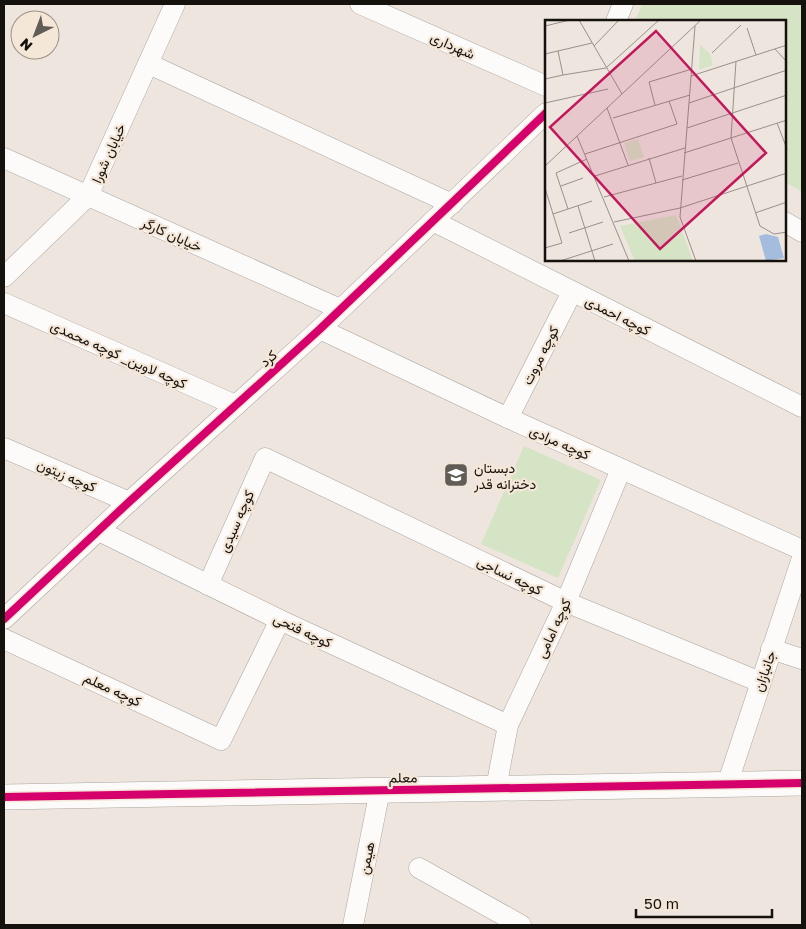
<svg xmlns="http://www.w3.org/2000/svg" width="806" height="929" font-family="'Golos Text',Vazirmatn,sans-serif">
<rect width="100%" height="100%" fill="#eee6de"/>
<!-- green -->
<g fill="#d6e4c6">
<path d="M642,4H802V192L785,182V21H635Z"/>
<path d="M524,446L601,480L558,578L481,544Z"/>
</g>
<g fill="none" stroke-linecap="round" stroke-linejoin="round">
<defs>
<g id="minor">
<path d="M360,4L546,86"/>
<path d="M616,21L623,4"/>
<path d="M149,64L452,204"/>
<path d="M4,158L340,309"/>
<path d="M433,221L802,407"/>
<path d="M785,222L802,232"/>
<path d="M4,277L88,196L175,4"/>
<path d="M4,303L235,405"/>
<path d="M320,329L508,418L802,550"/>
<path d="M508,418L572,292"/>
<path d="M4,448L129,502"/>
<path d="M99,531L280,620L508,725"/>
<path d="M208,585L265,458L566,602L760,682"/>
<path d="M4,619L129,502L320,329L546,113"/>
<path d="M4,639L221,740L280,620"/>
<path d="M771,649L802,659"/>
<path d="M727,785L802,558"/>
<path d="M496,788L508,725L566,602L621,469"/>
<path d="M419,868L521,925"/>
<path d="M353,925L380,790"/>
</g>
<path id="tertiary" d="M4,797L802,783"/>
</defs>
<!-- minor casing -->
<use href="#minor" stroke="#aaa59f" stroke-width="21"/>
<!-- tertiary casing -->
<use href="#tertiary" stroke="#aaa59f" stroke-width="26"/>
<!-- minor -->
<use href="#minor" stroke="#fcfbfa" stroke-width="20"/>
<!-- tertiary -->
<use href="#tertiary" stroke="#fcfbfa" stroke-width="25"/>
<defs>
<g id="cycleway">
<path d="M4,619L129,502L320,329L546,113"/>
<path d="M4,797L802,783"/>
</g>
</defs>
<!-- cycleway casing -->
<use href="#cycleway" stroke="#f4e7d8" stroke-width="11"/>
<!-- cycleway -->
<use href="#cycleway" stroke="#d6006c" stroke-width="8"/>
</g>
<!-- icons -->
<defs>
<symbol id="school-square" viewBox="-11 -11 22 22"><rect x="-9" y="-9" width="18" height="18" rx="4" fill="#615c56" stroke="#f4e7d8"/><path d="M0-5L7-2L0 1L-7-2ZM-4 1L0 2.5L4 1V4Q0 6-4 4Z" fill="#fff"/></symbol>
</defs>
<g fill-rule="evenodd">
<use href="#school-square" x="442" y="461" width="28" height="28"/>
</g>
<g text-anchor="middle" dominant-baseline="central" stroke-width="4.5" stroke-linejoin="round" paint-order="stroke">
<!-- street labels -->
<g font-size="14" fill="#15110c" stroke="#f4e7d8">
<text transform="translate(453 45) rotate(24)">شهرداری</text>
<text transform="translate(108 153) rotate(-66)">خیابان شورا</text>
<text transform="translate(172 234) rotate(24)">خیابان کارگر</text>
<text transform="translate(618 315) rotate(27)">کوچه احمدی</text>
<text transform="translate(119 354) rotate(24)">کوچه لاوین_ کوچه محمدی</text>
<text transform="translate(540 355) rotate(-63)">کوچه مروت</text>
<text transform="translate(268 358) rotate(-42)">کرد</text>
<text transform="translate(560 442) rotate(24)">کوچه مرادی</text>
<text transform="translate(67 475) rotate(23)">کوچه زیتون</text>
<text transform="translate(236 521) rotate(-66)">کوچه سیدی</text>
<text transform="translate(510 575) rotate(26)">کوچه نساجی</text>
<text transform="translate(553 628) rotate(-65)">کوچه امامی</text>
<text transform="translate(303 630) rotate(25)">کوچه فتحی</text>
<text transform="translate(764 671) rotate(-71)">جانبازان</text>
<text transform="translate(113 689) rotate(25)">کوچه معلم</text>
<text transform="translate(403 777) rotate(-1)">معلم</text>
<text transform="translate(366 858) rotate(-78)">هیمن</text>
</g>
<!-- poi labels -->
<g font-size="14" fill="#15110c" stroke="#f4e7d8" text-anchor="start">
<text x="474" y="467">دبستان<tspan x="474" dy="16">دخترانه قدر</tspan></text>
</g>
</g>
<!-- overview -->
<g transform="translate(545 20)">
<rect width="241" height="241" fill="#eee6de"/>
<path d="M155,25L165,34L168,45L154,50ZM93,119L99,137L85,141L79,123ZM131,195L148,241H90L75,206Z" fill="#d6e4c6"/>
<path d="M221,214L233,217L239,238L221,241L214,216Z" fill="#a4bcdd"/>
<path fill="none" stroke="#97918a" stroke-width="1" d="M34,0L77,74M0,6L25,0M150,6L135,197L151,241M202,8L211,35M49,26L74,0M230,29L242,42M167,33L196,5M0,34L47,23M191,41L186,118L215,206L229,214L242,212M18,55L61,48L114,0M146,56L242,25M0,59L18,55L13,31M0,83L63,69M144,83L242,50M110,85L104,62L147,49M62,88L83,145M68,98L145,75M232,103L242,129M142,108L242,75M32,116L84,241M139,133L242,100M40,134L132,104L124,81M104,138L111,163M0,146L156,0M50,156L140,128M137,160L193,143M16,166L38,158M0,168L17,223L0,228M59,177L137,156M33,186L50,241M23,189L11,153L42,139M210,193L242,182M8,194L47,181M69,202L135,188L242,153M24,213L58,202M15,241L68,224"/>
<path fill="#c2185b" fill-opacity="0.15" stroke="#c2185b" stroke-width="2.5" d="M111,11L221,133L115,229L5,107Z"/>
<rect width="241" height="241" fill="none" stroke="#15110c" stroke-width="2.5"/>
</g>
<!-- border -->
<rect width="806" height="929" fill="none" stroke="#15110c" stroke-width="10"/>
<!-- north arrow -->
<g transform="translate(35 35) rotate(222)"><circle r="24" fill="#f4e7d8" stroke="#9b9186"/>
<path d="M0-4L9 19L0 12L-9 19Z" fill="#615c56"/>
<text y="-8" font-size="14" font-weight="bold" text-anchor="middle" fill="#15110c">N</text>
</g>
<!-- scale -->
<path d="M636 909v8h136v-8" fill="none" stroke="#15110c" stroke-width="2.5"/>
<text x="644" y="909" font-size="15" fill="#15110c" stroke="#f4e7d8" stroke-width="4" paint-order="stroke">50 m</text>
</svg>
